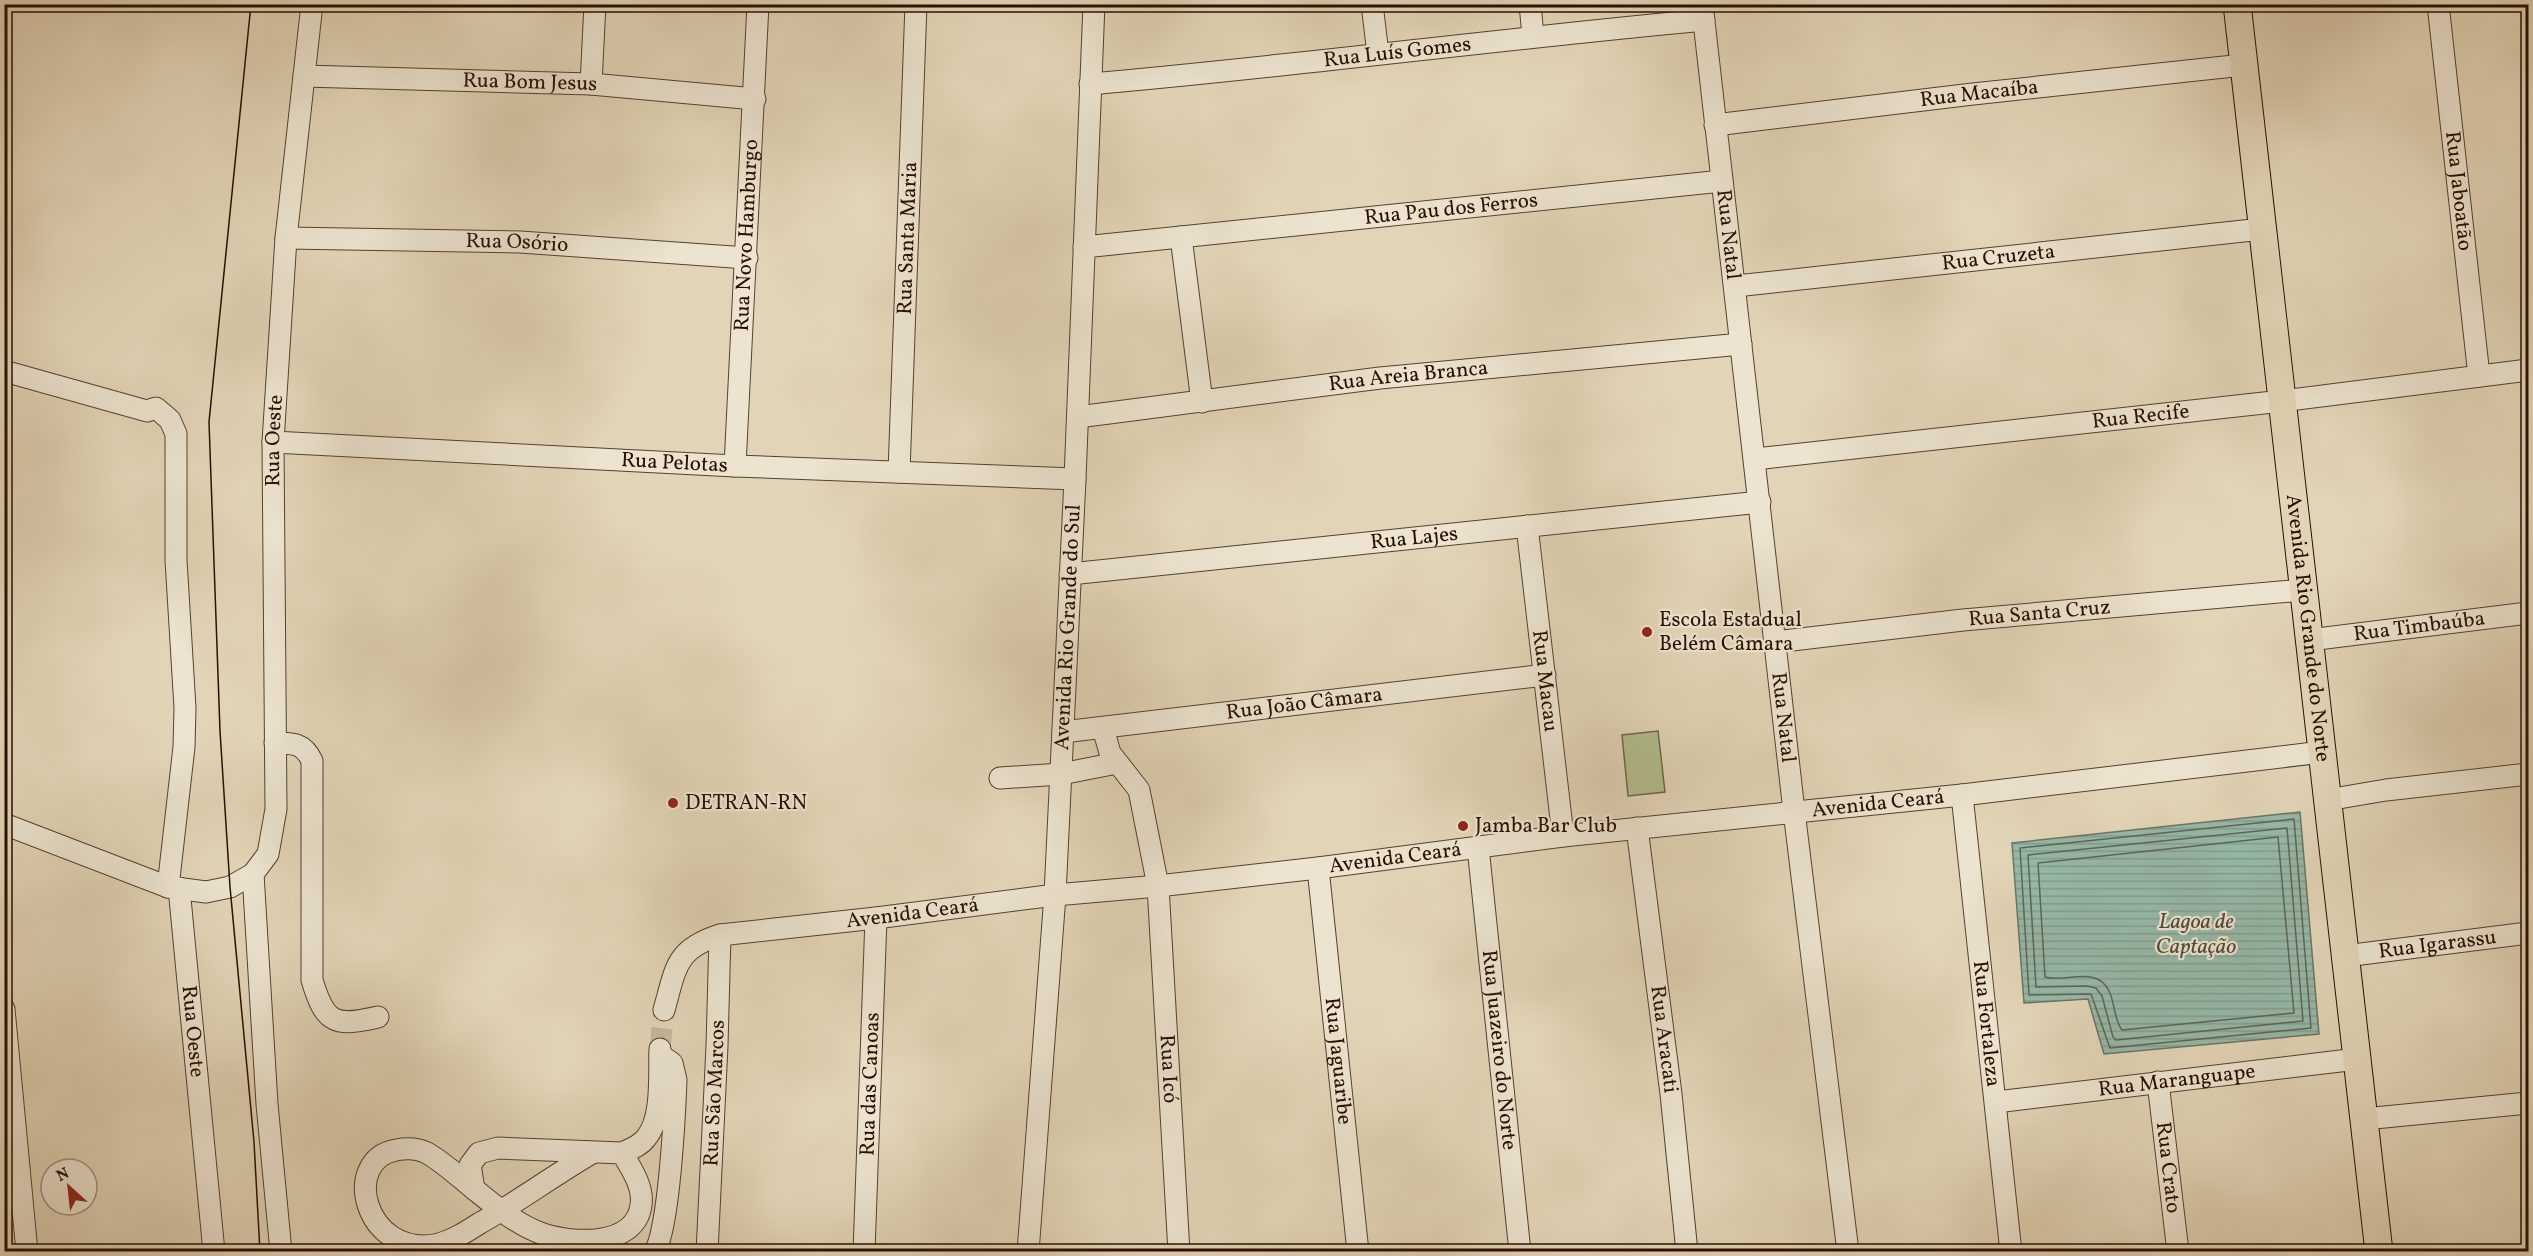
<svg xmlns="http://www.w3.org/2000/svg" width="2533" height="1256" font-family="Vollkorn,serif">
<defs>
<pattern id="water-rules" width="6" height="5" patternUnits="userSpaceOnUse" patternTransform="scale(1.5)"><rect width="6" height="5" fill="#96b9a8"/><path d="M0 2.5h6" fill="none" stroke="#819e8f"/></pattern>
</defs>
<rect width="100%" height="100%" fill="#e2d5b7"/>
<filter id="stains"><feTurbulence type="fractalNoise" baseFrequency=".00333" numOctaves="4"/><feColorMatrix values="0 0 0 0 .2 0 0 0 0 .09 0 0 0 0 .02 0 0 0 .5 -.17"/></filter>
<radialGradient id="worn" r=".72"><stop offset=".6" stop-color="#630" stop-opacity="0"/><stop offset="1" stop-color="#630" stop-opacity=".3"/></radialGradient>
<!-- pitch -->
<path fill="#b2bd8f" stroke="#6d6648" stroke-width="1.5" d="M1658,731L1665,792L1628,796L1622,735Z"/>
<!-- water -->
<path fill="url(#water-rules)" stroke="#6a7566" stroke-width="1.5" d="M2300,812L2319,1034L2104,1054L2088,999L2024,1003L2012,843Z"/>
<g fill="none" stroke-linecap="round" stroke-linejoin="round">
<!-- shore -->
<g stroke="#5f6455" stroke-width="1.5">
<path d="M2294,819L2311,1028L2110,1048L2091,994L2029,995L2020,848Z"/>
<path d="M2287,828L2303,1021L2116,1040L2113,1037L2102,996L2096,988L2087,986L2036,987L2028,855Z"/>
<path d="M2278,837L2294,1013L2122,1030C2114,1020 2115,1003 2109,991C2097,965 2064,983 2045,977L2038,863Z"/>
</g>
<!-- minor-tunnel -->
<path stroke="#c6b79c" stroke-width="21" stroke-dasharray="21 10" stroke-linecap="butt" d="M660,1049L664,1010"/>
<defs>
<g id="minor">
<path d="M1372,4L1378,54"/>
<path d="M1530,4L1533,36"/>
<path id="s1" d="M1702,4L1794,811L1848,1252"/>
<path id="s2" d="M2438,4L2479,376"/>
<path id="s3" d="M304,76L591,84L755,99"/>
<path d="M591,84L595,4"/>
<path id="s4" d="M1090,84C1295,66 1499,39 1704,20"/>
<path id="s5" d="M1715,125L1973,94L2243,65"/>
<path d="M1181,237L1202,402"/>
<path id="s6" d="M286,238L520,242L747,258"/>
<path id="s7" d="M1084,247L1722,181"/>
<path id="s8" d="M1736,286L2262,229"/>
<path d="M4,371L147,411L156,408L170,420L176,434V560L185,708L184,747L168,887"/>
<path id="s9" d="M1078,417L1380,378L1741,344"/>
<path id="s10" d="M273,442L735,466L1075,479"/>
<path id="s11" d="M1755,459L2282,401L2528,370"/>
<path id="s12" d="M735,466L758,4"/>
<path id="s13" d="M899,472L916,4"/>
<path id="s14" d="M1527,526L1563,836"/>
<path id="s15" d="M1070,574L1760,502"/>
<path id="s16" d="M2309,640L2528,613"/>
<path id="s17" d="M1775,642L1963,620L2303,590"/>
<path id="s18" d="M1103,728L1110,753L1139,790L1158,886L1179,1252"/>
<path id="s19" d="M1063,732L1545,675"/>
<path d="M275,743C293,743 304,743 312,761V980C325,1024 335,1027 378,1017"/>
<path d="M1000,778L1061,774L1117,763"/>
<path id="s20" d="M1962,795L2011,1252"/>
<path d="M2327,800L2386,790L2528,774"/>
<path id="s21" d="M4,824L168,887L206,892L230,887L253,874L268,854L276,809L273,442L286,238L312,4"/>
<path id="s22" d="M1637,828L1671,1094L1687,1252"/>
<path id="s23" d="M1478,847L1520,1252"/>
<path id="s24" d="M1318,868L1358,1252"/>
<path d="M253,874L267,1104L281,1252"/>
<path id="s25" d="M179,888L214,1252"/>
<path id="s26" d="M2345,956L2528,933"/>
<path d="M4,1009L27,1252"/>
<path id="s27" d="M664,1010C676,968 675,949 720,935L876,918L1055,895L1158,886L1318,868L1563,836L1962,795L2322,752"/>
<path id="s28" d="M2158,1082L2178,1252"/>
<path id="s29" d="M1996,1102L2357,1059"/>
<path d="M2364,1119L2528,1103"/>
<path d="M622,1153C631,1168 644,1187 641,1205C636,1247 573,1244 543,1234C517,1225 495,1206 474,1189L470,1165L479,1153L498,1148L622,1153C631,1149 640,1146 646,1138C663,1118 659,1075 660,1049"/>
<path d="M474,1189C459,1177 443,1162 427,1153C417,1148 406,1148 396,1150C341,1160 364,1256 435,1245C452,1241 466,1232 480,1223C518,1202 554,1175 592,1153"/>
<path d="M654,1252C669,1235 675,1108 676,1080L672,1063L660,1055"/>
<path id="s30" d="M707,1252L717,1046L720,935"/>
<path id="s31" d="M864,1252L876,918"/>
<path id="s32" d="M1028,1252L1055,895L1075,479L1094,4"/>
</g>
<g id="major">
<path id="s33" d="M2237,4L2379,1252"/>
</g>
</defs>
<!-- minor casing -->
<use href="#minor" stroke="#56402f" stroke-width="23"/>
<!-- major casing -->
<use href="#major" stroke="#280f02" stroke-width="29"/>
<!-- minor -->
<use href="#minor" stroke="#ece4d0" stroke-width="21"/>
<!-- major -->
<use href="#major" stroke="#e2d5b7" stroke-width="27"/>
<!-- tram -->
<path stroke="#280f02" stroke-width="1.5" d="M251,4L209,422L220,731L230,887L254,1142L260,1252"/>
</g>
<!-- markers -->
<g fill="#8f2418" stroke="#ece4d0" stroke-width="2">
<circle cx="1647" cy="632" r="6"/>
<circle cx="673" cy="803" r="6"/>
<circle cx="1463" cy="826" r="6"/>
</g>
<g text-anchor="middle" dominant-baseline="central" stroke-width="4.5" stroke-linejoin="round" paint-order="stroke">
<!-- street labels -->
<g font-size="21" fill="#280f02" stroke="#ece4d0">
<text stroke="none"><textPath href="#s4" startOffset="309">Rua Luís Gomes</textPath></text>
<text stroke="none"><textPath href="#s3" startOffset="226">Rua Bom Jesus</textPath></text>
<text stroke="none"><textPath href="#s5" startOffset="266">Rua Macaíba</textPath></text>
<text stroke="none"><textPath href="#s2" startOffset="188">Rua Jaboatão</textPath></text>
<text stroke="none"><textPath href="#s7" startOffset="369">Rua Pau dos Ferros</textPath></text>
<text stroke="none"><textPath href="#s12" startOffset="231">Rua Novo Hamburgo</textPath></text>
<text stroke="none"><textPath href="#s1" startOffset="232">Rua Natal</textPath></text>
<text stroke="none"><textPath href="#s13" startOffset="234">Rua Santa Maria</textPath></text>
<text stroke="none"><textPath href="#s6" startOffset="231">Rua Osório</textPath></text>
<text stroke="none"><textPath href="#s8" startOffset="264">Rua Cruzeta</textPath></text>
<text stroke="none"><textPath href="#s9" startOffset="333">Rua Areia Branca</textPath></text>
<text stroke="none"><textPath href="#s11" startOffset="388">Rua Recife</textPath></text>
<text stroke="none"><textPath href="#s21" startOffset="704">Rua Oeste</textPath></text>
<text stroke="none"><textPath href="#s10" startOffset="402">Rua Pelotas</textPath></text>
<text stroke="none"><textPath href="#s15" startOffset="346">Rua Lajes</textPath></text>
<text stroke="none"><textPath href="#s17" startOffset="266">Rua Santa Cruz</textPath></text>
<text stroke="none"><textPath href="#s16" startOffset="111">Rua Timbaúba</textPath></text>
<text stroke="none"><textPath href="#s32" startOffset="626">Avenida Rio Grande do Sul</textPath></text>
<text stroke="none"><textPath href="#s33" startOffset="628">Avenida Rio Grande do Norte</textPath></text>
<text stroke="none"><textPath href="#s14" startOffset="156">Rua Macau</textPath></text>
<text stroke="none"><textPath href="#s19" startOffset="243">Rua João Câmara</textPath></text>
<text stroke="none"><textPath href="#s1" startOffset="718">Rua Natal</textPath></text>
<text stroke="none"><textPath href="#s27" startOffset="1266">Avenida Ceará</textPath></text>
<text stroke="none"><textPath href="#s27" startOffset="780">Avenida Ceará</textPath></text>
<text stroke="none"><textPath href="#s27" startOffset="294">Avenida Ceará</textPath></text>
<text stroke="none"><textPath href="#s26" startOffset="93">Rua Igarassu</textPath></text>
<text stroke="none"><textPath href="#s20" startOffset="230">Rua Fortaleza</textPath></text>
<text stroke="none"><textPath href="#s25" startOffset="144">Rua Oeste</textPath></text>
<text stroke="none"><textPath href="#s22" startOffset="213">Rua Aracati</textPath></text>
<text stroke="none"><textPath href="#s23" startOffset="204">Rua Juazeiro do Norte</textPath></text>
<text stroke="none"><textPath href="#s24" startOffset="194">Rua Jaguaribe</textPath></text>
<text stroke="none"><textPath href="#s18" startOffset="354">Rua Icó</textPath></text>
<text stroke="none"><textPath href="#s29" startOffset="182">Rua Maranguape</textPath></text>
<text stroke="none"><textPath href="#s31" startOffset="168">Rua das Canoas</textPath></text>
<text stroke="none"><textPath href="#s30" startOffset="159">Rua São Marcos</textPath></text>
<text stroke="none"><textPath href="#s28" startOffset="86">Rua Crato</textPath></text>
</g>
<!-- poi labels -->
<g font-size="21" fill="#280f02" stroke="#ece4d0" text-anchor="start">
<text x="1659" y="620">Escola Estadual<tspan x="1659" dy="24">Belém Câmara</tspan></text>
<text x="685" y="803">DETRAN-RN</text>
<text x="1475" y="826">Jamba Bar Club</text>
</g>
<!-- water labels -->
<g font-size="22" font-style="italic" fill="#4e4a3c" stroke="#ece4d0">
<text x="2196" y="922">Lagoa de<tspan x="2196" dy="25">Captação</tspan></text>
</g>
</g>
<!-- margin -->
<rect width="2533" height="1256" fill="none" stroke="#e2d5b7" stroke-width="24"/>
<rect x="6" y="6" width="2521" height="1244" fill="none" stroke="#280f02" stroke-width="3"/>
<rect x="12" y="12" width="2509" height="1232" fill="none" stroke="#280f02" stroke-width="1.5"/>
<!-- north arrow -->
<g transform="translate(69 1187) rotate(333)"><circle r="28" fill="#ece4d0" stroke="#9e8f7e" stroke-width="1.5"/>
<path d="M0-4.5L10 22L0 15L-10 22Z" fill="#8f2418"/>
<text y="-9" font-size="16" font-weight="bold" text-anchor="middle" fill="#280f02">N</text>
</g>
<rect width="100%" height="100%" filter="url(#stains)"/>
<rect width="100%" height="100%" fill="url(#worn)"/>
</svg>
